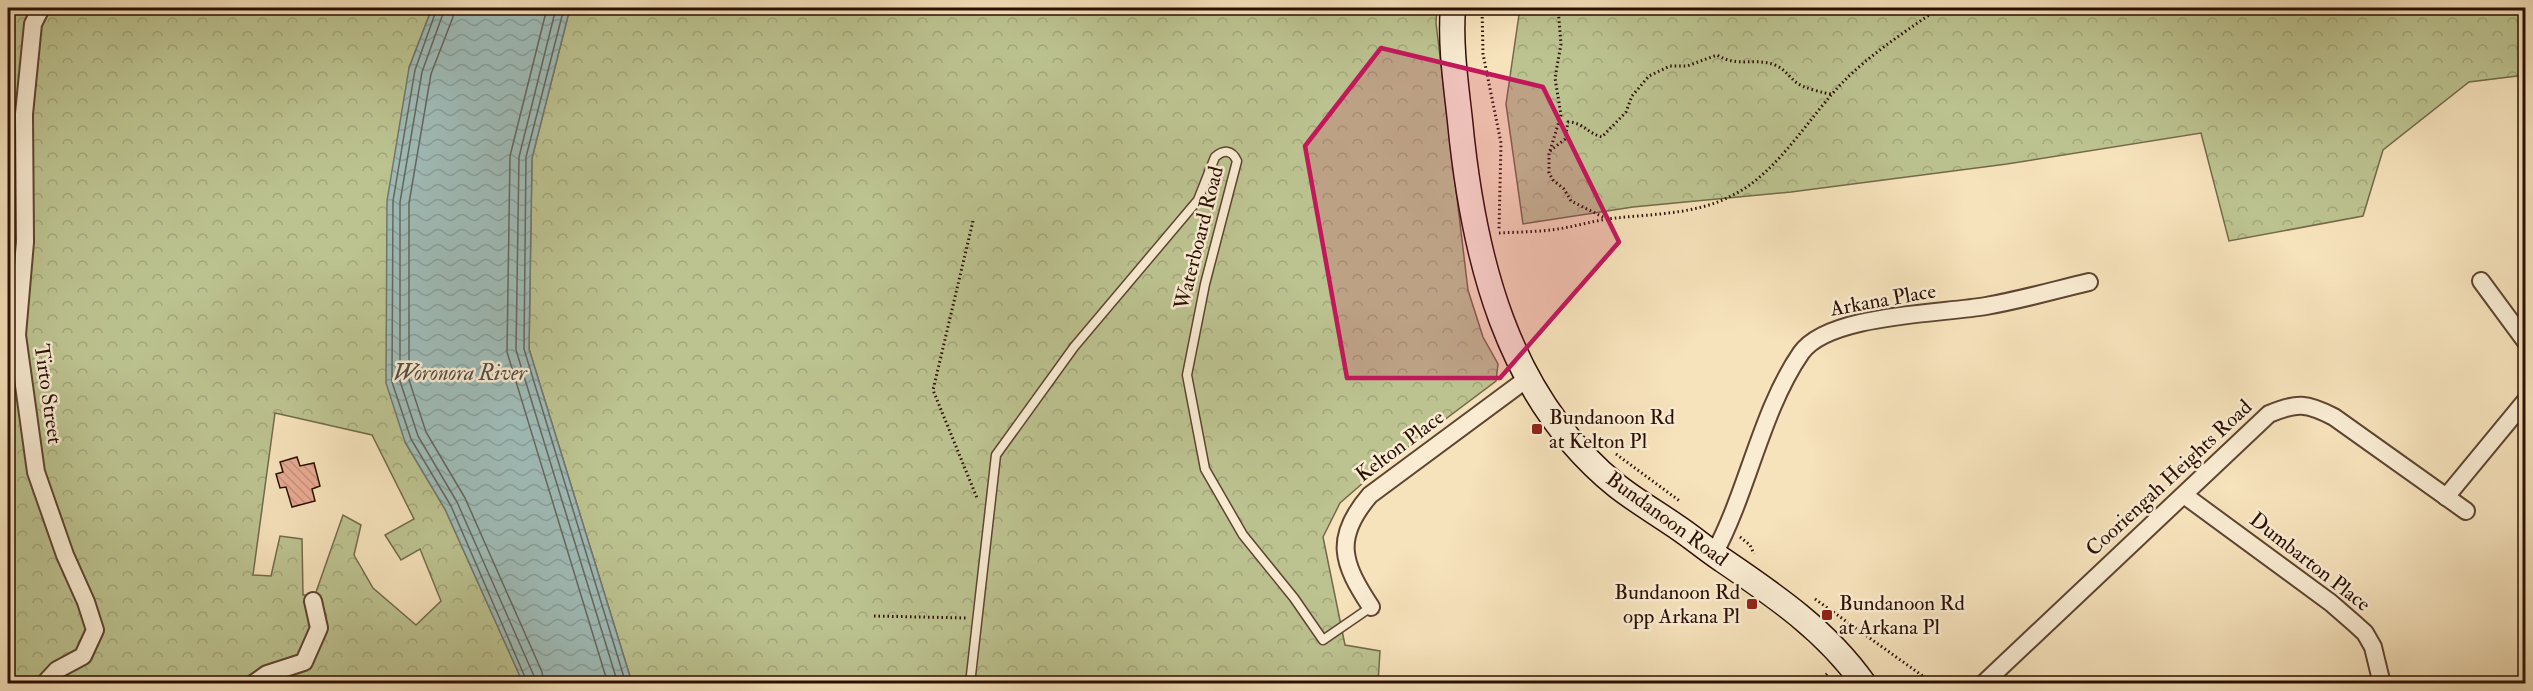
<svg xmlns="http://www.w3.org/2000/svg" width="2533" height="691" font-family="'IM FELL Double Pica',serif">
<defs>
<pattern id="forest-crowns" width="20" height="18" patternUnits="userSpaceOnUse" patternTransform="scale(1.5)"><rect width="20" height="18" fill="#bcc390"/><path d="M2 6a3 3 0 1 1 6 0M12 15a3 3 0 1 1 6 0" fill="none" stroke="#a2a67b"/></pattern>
<pattern id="water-waves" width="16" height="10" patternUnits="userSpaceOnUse" patternTransform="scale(1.5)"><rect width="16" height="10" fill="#9fbcb8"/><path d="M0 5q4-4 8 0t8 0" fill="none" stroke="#89a09d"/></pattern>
<pattern id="building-back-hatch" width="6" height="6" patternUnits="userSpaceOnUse" patternTransform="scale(1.5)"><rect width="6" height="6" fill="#e7aa92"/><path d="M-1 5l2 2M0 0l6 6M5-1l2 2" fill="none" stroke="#c6917c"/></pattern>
</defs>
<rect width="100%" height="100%" fill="#f6e2bb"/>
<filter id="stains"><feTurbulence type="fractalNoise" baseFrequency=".00333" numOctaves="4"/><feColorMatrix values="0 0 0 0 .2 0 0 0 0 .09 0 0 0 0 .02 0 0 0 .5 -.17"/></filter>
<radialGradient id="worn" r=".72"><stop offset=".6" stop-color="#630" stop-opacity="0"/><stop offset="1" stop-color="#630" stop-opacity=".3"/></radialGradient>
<!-- forest -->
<g fill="url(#forest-crowns)" stroke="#74694a" stroke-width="1.5" fill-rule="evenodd">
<path d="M8,8H432L409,68L405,442L445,509L523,683H8ZM275,413L372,435L414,519L385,535L401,560L420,549L441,601L416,625L373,588L354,555L361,525L343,515L315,595H303L302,539L280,536L271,576L253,575Z"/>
<path d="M570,8H1437L1436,23L1468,290L1483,337L1498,364L1496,381L1379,469L1340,503L1323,537L1345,645L1380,651L1378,683H632L529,349L532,158Z"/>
<path d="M1520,8H2525V75L2469,82L2383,150L2363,216L2229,241L2201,133L2007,164L1791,192L1633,207L1523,224L1506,104Z"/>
</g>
<!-- water -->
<path fill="url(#water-waves)" stroke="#717770" stroke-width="1.5" d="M432,8H570L532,158L529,349L632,683H523L445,509L405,442L386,383L387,201L409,68Z"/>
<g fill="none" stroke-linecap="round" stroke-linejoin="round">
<!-- shore -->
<g stroke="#65665e" stroke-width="1.5">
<path d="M437,8L415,70L393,201L392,382L411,439L451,506L528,684"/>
<path d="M445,8L422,72L400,202V381L418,436L457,502L534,676L535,684"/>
<path d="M454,8L453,17L431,74L409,203V380L426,432L465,498L542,672L544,684"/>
<path d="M547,8L510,156L507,352L608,684"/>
<path d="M556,8L519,157L516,350L618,684"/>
<path d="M564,8L526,157L524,349L626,684"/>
</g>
</g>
<!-- building -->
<path fill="url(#building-back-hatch)" stroke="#2b0f03" stroke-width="1.5" d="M297,457L300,466L314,463L320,486L312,489L315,501L292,507L286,487L280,488L276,474L283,472L280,462Z"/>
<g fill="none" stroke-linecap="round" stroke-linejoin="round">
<defs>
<path id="lane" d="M970,684L996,455L1074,347L1198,200L1215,157C1224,149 1232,150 1237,161L1205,284L1187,375L1205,469L1243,535L1294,598L1323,640L1371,607"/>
<g id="street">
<path d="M41,8L33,24L24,114L25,242L17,335L36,472L65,555L86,602L95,630L83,656L57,670L44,684"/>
<path d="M2481,281L2526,342"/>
<path d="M2184,495L2331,603L2354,623L2365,633L2373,647L2382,684"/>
<path d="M2446,497L2526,400"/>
<path d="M1714,554C1748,491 1761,411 1801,353C1828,314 1940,314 1986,306C2021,300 2055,290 2089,282"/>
<path d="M1371,607C1342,563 1333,538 1370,495L1528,378"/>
<path d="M253,684L267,674L304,662L319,628L313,601"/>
<path d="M1983,684L2269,414C2297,402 2307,403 2334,417L2466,511"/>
</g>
<path id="secondary" d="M1453,8C1450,45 1456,84 1460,121C1473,256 1506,396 1617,486C1636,501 1657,513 1677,527C1692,537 1706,549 1721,559C1774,595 1826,630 1864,684"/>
</defs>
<!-- lane casing -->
<use href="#lane" stroke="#5e4431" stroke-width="11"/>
<!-- street casing -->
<use href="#street" stroke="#5e4431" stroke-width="20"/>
<!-- secondary casing -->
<use href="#secondary" stroke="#2b0f03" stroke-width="27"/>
<!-- path -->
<g stroke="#2b0f03" stroke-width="3" stroke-dasharray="1.5 3" stroke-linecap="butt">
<path d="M1482,8L1483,54L1501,143L1499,229"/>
<path d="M1558,8L1561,44L1555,78L1561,115L1549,154V173L1553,180L1564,189L1571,201L1605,218"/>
<path d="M1550,151L1565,139L1568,122C1582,122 1589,134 1602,137L1626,112L1632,96L1649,76L1670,66H1687L1717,55C1738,68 1754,57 1775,65C1785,69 1789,77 1797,83C1801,87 1826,94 1832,94"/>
<path d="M973,221L933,390L977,498"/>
<path d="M1499,233C1518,232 1538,232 1558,229C1577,226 1596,220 1616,218C1653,214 1697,214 1731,196C1778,174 1809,116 1845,80C1873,52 1908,30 1939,8"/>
<path d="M1616,454L1681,502"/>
<path d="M1740,537L1750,545L1754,554"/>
<path d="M1815,599L1934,684"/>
<path d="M874,616L966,618"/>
<path d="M1816,684L1828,673"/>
</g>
<!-- lane -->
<use href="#lane" stroke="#f9ecd3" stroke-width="8"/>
<!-- street -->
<use href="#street" stroke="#f9ecd3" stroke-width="16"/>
<!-- secondary -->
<use href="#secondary" stroke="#f9ecd3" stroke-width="24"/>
</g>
<!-- marked area -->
<path fill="#c2185b" fill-opacity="0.2" stroke="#c2185b" stroke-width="4.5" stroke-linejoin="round" d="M1381,48L1543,87L1619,242L1500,378H1347L1305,146Z"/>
<!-- markers -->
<g fill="#8f2418" stroke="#f9ecd3" stroke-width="2">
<rect x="1531" y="423" width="12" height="12" rx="3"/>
<rect x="1746" y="598" width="12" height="12" rx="3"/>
<rect x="1821" y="609" width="12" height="12" rx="3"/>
</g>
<g text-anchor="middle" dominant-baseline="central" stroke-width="5" stroke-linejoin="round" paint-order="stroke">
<!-- street labels -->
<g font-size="21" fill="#2b0f03" stroke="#f9ecd3">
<text transform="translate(1199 238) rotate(-76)">Waterboard Road</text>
<text transform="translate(1883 300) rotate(-10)">Arkana Place</text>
<text transform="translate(48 394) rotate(82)">Tirto Street</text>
<text transform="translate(1400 446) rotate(-37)">Kelton Place</text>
<text transform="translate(2169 478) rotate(-43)">Cooriengah Heights Road</text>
<text transform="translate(1667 519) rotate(36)">Bundanoon Road</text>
<text transform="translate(2310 562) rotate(38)">Dumbarton Place</text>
</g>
<!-- poi labels -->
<g font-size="21" fill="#2b0f03" stroke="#f9ecd3" text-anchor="start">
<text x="1549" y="417">Bundanoon Rd<tspan x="1549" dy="24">at Kelton Pl</tspan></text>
<text x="1740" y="592" text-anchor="end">Bundanoon Rd<tspan x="1740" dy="24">opp Arkana Pl</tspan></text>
<text x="1839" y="603">Bundanoon Rd<tspan x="1839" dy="24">at Arkana Pl</tspan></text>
</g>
<!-- water labels -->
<g font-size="22" font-style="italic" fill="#544c42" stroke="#f9ecd3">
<text x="460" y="373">Woronora River</text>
</g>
</g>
<!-- margin -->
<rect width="2533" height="691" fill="none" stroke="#f6e2bb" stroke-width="30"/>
<rect x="9" y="9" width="2515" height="673" fill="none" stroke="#2b0f03" stroke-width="3"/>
<rect x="15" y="15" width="2503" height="661" fill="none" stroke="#2b0f03" stroke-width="1.5"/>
<rect width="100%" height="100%" filter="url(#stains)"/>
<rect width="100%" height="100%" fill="url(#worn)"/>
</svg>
